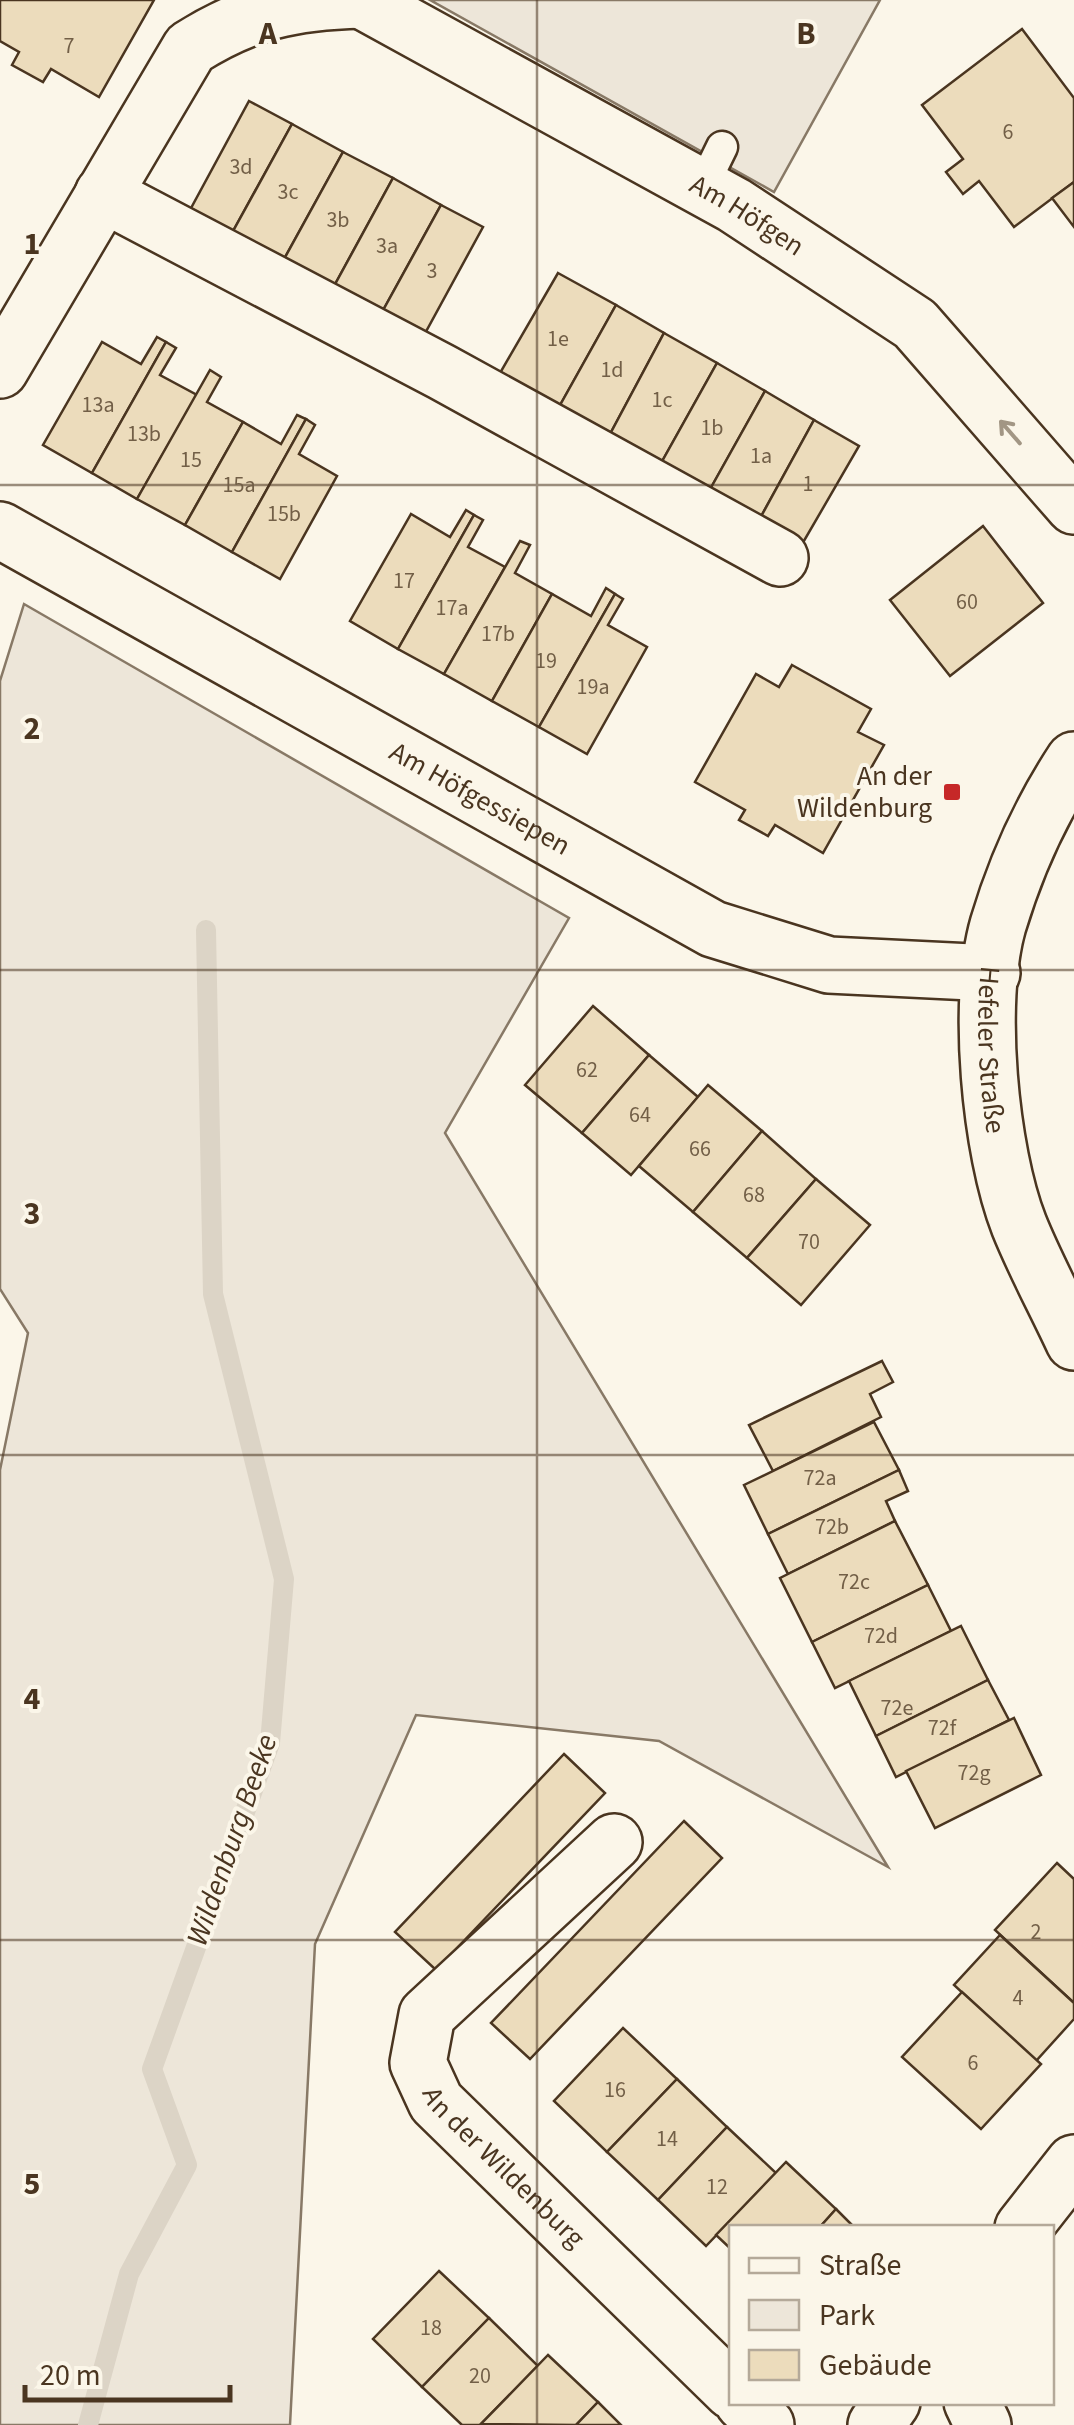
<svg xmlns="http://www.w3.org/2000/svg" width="1074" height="2425" font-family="'Source Sans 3',sans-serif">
<rect width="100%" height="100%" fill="#fbf6e9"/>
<!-- green -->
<g fill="#ede6d9" stroke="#887966" stroke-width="2.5">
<path d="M430,0H880L774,192Z"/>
<path d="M24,604L569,918L445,1133L888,1867L659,1741L416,1715L315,1944L290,2425H0V1470L28,1333L0,1289V681Z"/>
</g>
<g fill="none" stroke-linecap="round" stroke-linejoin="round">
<!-- stream -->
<path stroke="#dcd4c6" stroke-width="20" d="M88,2425L129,2274L187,2165L152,2069L270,1743L284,1579L213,1294L206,930"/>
</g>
<!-- building -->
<g fill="#ecdcbc" stroke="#4a3520" stroke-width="2.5">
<path d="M0,0H154L99,97L51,69L43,82L12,65L19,52L0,41Z"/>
<path d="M1022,29L1074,98V182L1014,227L979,181L963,194L946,172L963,159L922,105Z"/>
<path d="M249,101L292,124L232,233L190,210Z"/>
<path d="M292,124L343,152L283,261L232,233Z"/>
<path d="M343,152L393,178L333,288L283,261Z"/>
<path d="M393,178L441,205L381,314L333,288Z"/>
<path d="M1074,182V227L1052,198Z"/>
<path d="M441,205L483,227L423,337L381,314Z"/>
<path d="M558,273L616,305L559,407L500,373Z"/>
<path d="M616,305L664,333L609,436L559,407Z"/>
<path d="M664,333L717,363L660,465L609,436Z"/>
<path d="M157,337L166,342L92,473L43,445L102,342L141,364Z"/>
<path d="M166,342L176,348L160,375L197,395L137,499L92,473Z"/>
<path d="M717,363L765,391L708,493L660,465Z"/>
<path d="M210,370L221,377L207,402L243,422L185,525L137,499Z"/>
<path d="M765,391L814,420L758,522L708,493Z"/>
<path d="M297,415L306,419L232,552L185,525L243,422L281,444Z"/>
<path d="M306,419L315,425L299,454L337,476L280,579L232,552Z"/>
<path d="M814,420L859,446L801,546L758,522Z"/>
<path d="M466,510L474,515L398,649L350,621L411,514L450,537Z"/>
<path d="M474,515L483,520L468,547L505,567L444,674L398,649Z"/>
<path d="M983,526L1043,603L950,676L890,600Z"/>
<path d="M520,541L530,545L515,573L552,594L492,701L444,674Z"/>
<path d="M606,588L615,594L539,727L492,701L552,594L591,616Z"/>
<path d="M615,594L623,599L608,625L647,647L587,754L539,727Z"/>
<path d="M792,665L871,709L858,732L884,745L823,853L775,825L768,836L739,820L745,810L695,782L756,674L779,687Z"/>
<path d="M593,1006L649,1055L582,1133L525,1085Z"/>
<path d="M649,1055L698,1097L631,1175L582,1133Z"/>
<path d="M708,1085L762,1131L693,1212L639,1166Z"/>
<path d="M762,1131L816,1179L747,1258L693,1212Z"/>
<path d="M816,1179L870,1225L801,1305L747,1258Z"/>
<path d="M882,1361L893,1382L870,1394L881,1417L773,1471L749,1425Z"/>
<path d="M874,1422L899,1470L768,1534L744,1485Z"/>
<path d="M899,1470L908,1491L886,1501L895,1521L788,1574L768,1534Z"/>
<path d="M895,1521L928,1585L812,1642L780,1578Z"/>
<path d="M928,1585L951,1631L835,1688L812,1642Z"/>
<path d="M961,1626L988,1680L876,1736L849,1681Z"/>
<path d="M988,1680L1009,1720L896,1777L876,1736Z"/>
<path d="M1014,1718L1041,1775L935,1828L906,1771Z"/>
<path d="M564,1754L605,1793L436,1970L395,1932Z"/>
<path d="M684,1821L722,1858L530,2059L491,2023Z"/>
<path d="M1057,1863L1074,1879V2003L995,1930Z"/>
<path d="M1000,1935L1074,2003V2019L1036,2061L954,1985Z"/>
<path d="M962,1992L1041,2064L981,2129L902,2057Z"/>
<path d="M623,2028L677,2079L607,2152L554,2101Z"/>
<path d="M677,2079L727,2127L658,2200L607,2152Z"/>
<path d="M727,2127L776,2173L706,2246L658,2200Z"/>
<path d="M786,2162L836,2209L819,2228H732V2250L716,2235Z"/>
<path d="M836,2209L855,2228H819Z"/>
<path d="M439,2271L489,2318L422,2387L373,2339Z"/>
<path d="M489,2318L538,2366L480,2425H462L422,2387Z"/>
<path d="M548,2355L598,2402L576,2425L481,2424Z"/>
<path d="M598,2402L621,2425H576Z"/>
</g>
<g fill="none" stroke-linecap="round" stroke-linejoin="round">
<defs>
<path id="lane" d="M702,188L722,147"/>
<g id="street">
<path id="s1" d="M361,0L734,205L915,324L1074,506"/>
<path d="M103,194L442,372L780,558"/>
<path d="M0,370L190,48C248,11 294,2 361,0"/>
<path id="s2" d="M0,530L713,929L829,965L992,973"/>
<path id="s3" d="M614,1842L427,2015L418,2063L436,2102L732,2391"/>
<path d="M1023,2228L1074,2163"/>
<path d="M743,2402L766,2425"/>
<path d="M972,2402L983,2425"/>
<path d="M876,2425L892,2402"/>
</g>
<g id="secondary">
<path id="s4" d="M1074,760C1041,810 1015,868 998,925C976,1002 990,1151 1019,1225C1035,1265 1056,1303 1074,1342"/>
</g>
</defs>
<!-- lane casing -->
<use href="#lane" stroke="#4a3520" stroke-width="35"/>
<!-- street casing -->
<use href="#street" stroke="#4a3520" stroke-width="60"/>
<!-- secondary casing -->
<use href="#secondary" stroke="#4a3520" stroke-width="60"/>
<!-- lane -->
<use href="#lane" stroke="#fbf6e9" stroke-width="30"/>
<!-- street -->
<use href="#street" stroke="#fbf6e9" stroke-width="55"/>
<!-- secondary -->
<use href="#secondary" stroke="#fbf6e9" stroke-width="55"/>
</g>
<!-- one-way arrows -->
<defs><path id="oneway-shaft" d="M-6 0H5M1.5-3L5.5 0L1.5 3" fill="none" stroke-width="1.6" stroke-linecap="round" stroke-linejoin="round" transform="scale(2.5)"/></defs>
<use stroke="#a29684" href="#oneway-shaft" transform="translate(1010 432) rotate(-131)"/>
<!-- grid -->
<path fill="none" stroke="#4a3520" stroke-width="2.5" stroke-opacity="0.55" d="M537,0V2425M0,485H1074M0,970H1074M0,1455H1074M0,1940H1074"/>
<!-- markers -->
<rect fill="#c62828" stroke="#fbf6e9" stroke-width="4" x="942" y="782" width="20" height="20" rx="5"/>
<g text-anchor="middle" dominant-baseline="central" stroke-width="8" stroke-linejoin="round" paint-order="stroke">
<!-- number labels -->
<g font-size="22" fill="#725f47">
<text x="69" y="46">7</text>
<text x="1008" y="132">6</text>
<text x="241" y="167">3d</text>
<text x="288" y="192">3c</text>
<text x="338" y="220">3b</text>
<text x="387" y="246">3a</text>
<text x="432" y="271">3</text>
<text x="558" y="339">1e</text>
<text x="612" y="370">1d</text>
<text x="662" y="400">1c</text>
<text x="98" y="405">13a</text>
<text x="712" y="428">1b</text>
<text x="144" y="434">13b</text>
<text x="761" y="456">1a</text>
<text x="191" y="460">15</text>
<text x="808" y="484">1</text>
<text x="239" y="485">15a</text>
<text x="284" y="514">15b</text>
<text x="404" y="581">17</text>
<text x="967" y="602">60</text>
<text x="452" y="608">17a</text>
<text x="498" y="634">17b</text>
<text x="546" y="661">19</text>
<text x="593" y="687">19a</text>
<text x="587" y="1070">62</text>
<text x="640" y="1115">64</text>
<text x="700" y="1149">66</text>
<text x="754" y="1195">68</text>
<text x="809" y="1242">70</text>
<text x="820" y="1478">72a</text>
<text x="832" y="1527">72b</text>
<text x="854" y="1582">72c</text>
<text x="881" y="1636">72d</text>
<text x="897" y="1708">72e</text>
<text x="942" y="1728">72f</text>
<text x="974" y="1773">72g</text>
<text x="1036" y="1932">2</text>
<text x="1018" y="1998">4</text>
<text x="973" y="2063">6</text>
<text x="615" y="2090">16</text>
<text x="667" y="2139">14</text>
<text x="717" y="2187">12</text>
<text x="431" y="2328">18</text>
<text x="480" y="2376">20</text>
</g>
<!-- street labels -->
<g font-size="28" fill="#4a3520" stroke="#fbf6e9">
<text stroke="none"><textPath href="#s1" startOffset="442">Am Höfgen</textPath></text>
<text stroke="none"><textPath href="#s2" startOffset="550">Am Höfgessiepen</textPath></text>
<text stroke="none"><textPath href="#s4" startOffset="308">Hefeler Straße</textPath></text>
<text stroke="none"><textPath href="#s3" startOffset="440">An der Wildenburg</textPath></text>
</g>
<!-- poi labels -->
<g font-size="28" fill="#4a3520" stroke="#fbf6e9" text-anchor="end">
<text x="932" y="776">An der<tspan x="932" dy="32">Wildenburg</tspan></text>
</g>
<!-- water labels -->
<g font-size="30" font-style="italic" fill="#4a3520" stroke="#fbf6e9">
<text transform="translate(232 1840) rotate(-71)">Wildenburg Beeke</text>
</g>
</g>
<g font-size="32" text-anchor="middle" font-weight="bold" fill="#4a3520" stroke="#fbf6e9" stroke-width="8" stroke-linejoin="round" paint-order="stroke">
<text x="268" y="44">A</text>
<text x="806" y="44">B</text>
<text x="32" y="254">1</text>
<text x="32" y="739">2</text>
<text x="32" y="1224">3</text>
<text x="32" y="1709">4</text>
<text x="32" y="2194">5</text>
</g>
<!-- legend -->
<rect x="729" y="2225" width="325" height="180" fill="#fbf6e9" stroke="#b4a999" stroke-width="2.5"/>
<rect x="749" y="2258" width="50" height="15" fill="#fbf6e9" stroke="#b4a999" stroke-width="2.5"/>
<text x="819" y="2275" font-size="30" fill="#4a3520">Straße</text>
<rect x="749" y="2300" width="50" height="30" fill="#ede6d9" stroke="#b4a999" stroke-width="2.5"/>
<text x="819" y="2325" font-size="30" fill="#4a3520">Park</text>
<rect x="749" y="2350" width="50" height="30" fill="#ecdcbc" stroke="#b4a999" stroke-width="2.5"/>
<text x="819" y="2375" font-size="30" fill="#4a3520">Gebäude</text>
<!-- scale -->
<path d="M25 2385v15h205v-15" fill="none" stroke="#4a3520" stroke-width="5"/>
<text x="40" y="2385" font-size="30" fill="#4a3520" stroke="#fbf6e9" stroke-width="8" paint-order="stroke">20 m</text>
</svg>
